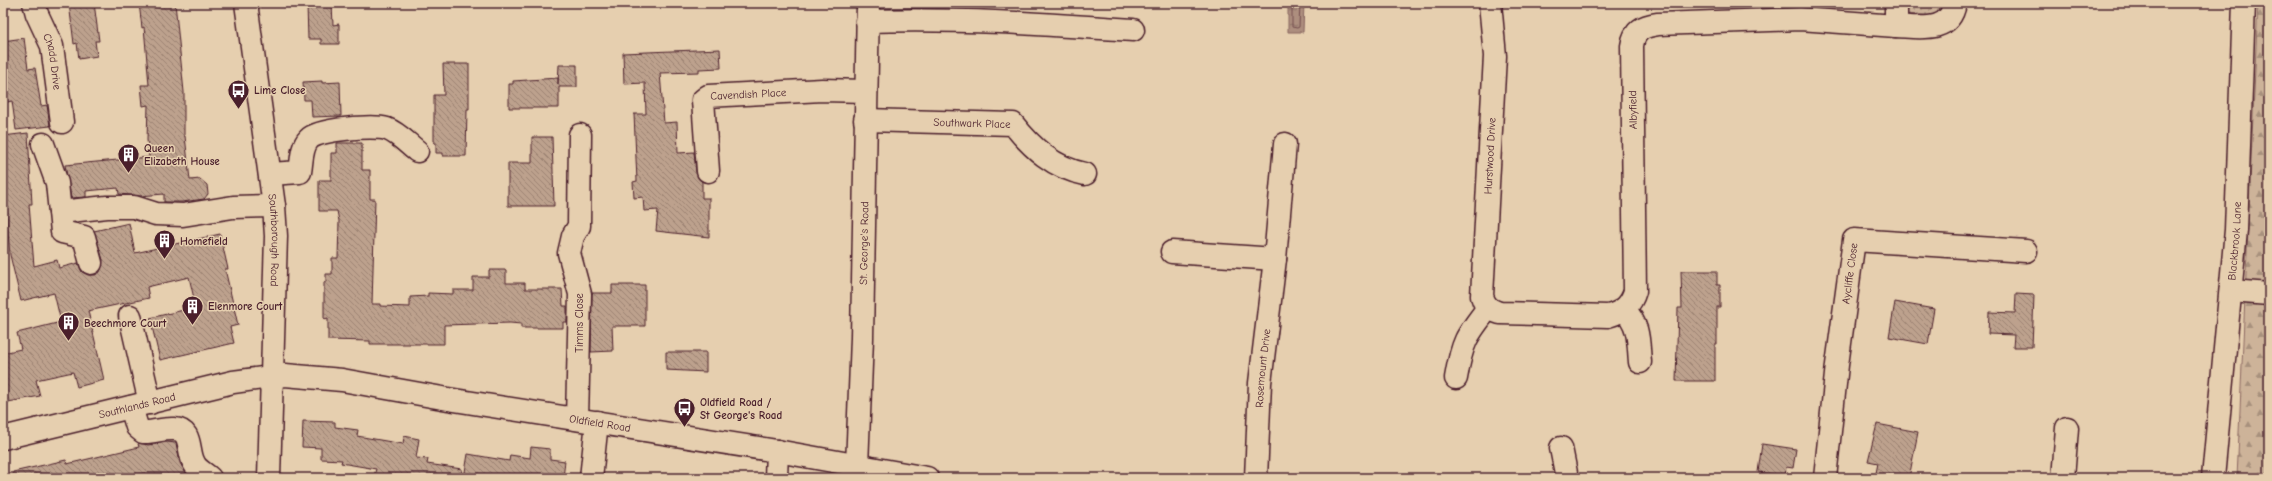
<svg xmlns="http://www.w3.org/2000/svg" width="2272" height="481" font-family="'Comic Neue',sans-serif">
<defs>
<pattern id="grass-dots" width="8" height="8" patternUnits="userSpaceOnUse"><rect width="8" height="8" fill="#cdb399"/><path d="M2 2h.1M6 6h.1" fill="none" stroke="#a8917d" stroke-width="1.8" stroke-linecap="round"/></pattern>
<pattern id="forest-firs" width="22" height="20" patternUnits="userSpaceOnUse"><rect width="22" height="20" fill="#cdb399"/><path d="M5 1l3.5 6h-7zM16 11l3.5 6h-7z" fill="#a8917d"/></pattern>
<pattern id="water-ripples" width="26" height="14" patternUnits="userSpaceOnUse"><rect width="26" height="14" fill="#ad8e7e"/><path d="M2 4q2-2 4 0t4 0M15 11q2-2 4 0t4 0" fill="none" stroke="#8f7367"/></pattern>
<pattern id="building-back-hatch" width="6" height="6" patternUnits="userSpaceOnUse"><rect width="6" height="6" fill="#bda18d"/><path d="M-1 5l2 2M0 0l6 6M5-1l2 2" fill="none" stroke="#9c8373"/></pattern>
</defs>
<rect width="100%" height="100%" fill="#e6cfaf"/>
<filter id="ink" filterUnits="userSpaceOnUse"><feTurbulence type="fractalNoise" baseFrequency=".025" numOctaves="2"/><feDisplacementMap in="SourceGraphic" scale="8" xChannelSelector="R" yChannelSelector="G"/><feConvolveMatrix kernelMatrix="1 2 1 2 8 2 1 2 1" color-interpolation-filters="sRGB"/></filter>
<g filter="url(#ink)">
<!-- grass -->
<path fill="url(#grass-dots)" stroke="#8c6962" d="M1902,3H1945L1944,16L1902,14Z"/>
<!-- forest -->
<path fill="url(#forest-firs)" stroke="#8c6962" d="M2258,3H2269V478H2237Z"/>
<!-- water -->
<path fill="url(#water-ripples)" stroke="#85625d" d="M1288,3H1304L1303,32H1288Z"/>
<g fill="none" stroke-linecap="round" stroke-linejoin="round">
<!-- shore -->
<path stroke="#724b4c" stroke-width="1" d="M1292,3V27L1297,28L1299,27L1300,3"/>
</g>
<!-- building -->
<g fill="url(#building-back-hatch)" stroke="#4a1f2b">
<path d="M69,3H94L99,41H95L97,56L79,59L77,43L74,44Z"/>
<path d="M139,3H175L184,92V136H185L190,180L200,179L207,185L208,194L204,199L182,202H164V194L140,196L119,194L118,188L86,191V197L71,198L65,165L149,157L147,140L148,105L143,106L141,85H149L144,27L142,28Z"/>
<path d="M332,4L333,25L339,24V44H321V39H308L307,5Z"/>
<path d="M24,38L28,69L35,68L41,106L47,105L50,126L16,130L12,101L3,103V41Z"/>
<path d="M720,49L721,68L699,69V72L660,73L664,123L677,122L678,153L694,152L696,172L702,182V198H709V237L656,231L658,210L644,211L643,197L634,198L633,182L637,181L634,114H646L645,83L624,84L623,53Z"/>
<path d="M443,64H469V109H467L466,156H443V153H436V143H434V95H444Z"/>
<path d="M559,65H577V87H559V108H509V84H513V81L558,78V84Z"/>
<path d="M322,81V83L340,82L341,116L312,117L311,100H304L303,82Z"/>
<path d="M28,133L32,204H29L34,266L57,260L59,268L78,263L82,272L88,275H95L100,272L103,260L94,231L129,223L135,253L220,234L228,269H225L238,325L230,327L234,343L160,360L150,318L196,307L189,277L147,287L149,298L88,311L104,380L77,387L73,372L36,380L40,396L3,403V353L21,349L17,333L61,322L54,293L21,301L10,255L5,197H7L6,178L3,136Z"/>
<path d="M532,137H552L554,206H508V163H532Z"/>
<path d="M337,143H362V170H370V199H375L372,304H380V306L410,307V297L428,296V293L453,294V290H473V277H489V270H506V283H525V289H562L563,306H567V322H563V328H521V324L510,323L444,325V344H370V341L328,340V318L324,319V282H326V274H332V258H338L339,221L337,211H319V180H331V153H337Z"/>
<path d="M1681,271H1717V285H1720V307H1717V344H1715V381H1676L1678,308H1682Z"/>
<path d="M612,285H645V326H612L613,351L591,352L592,293H612Z"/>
<path d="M2016,294L2034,295L2032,347H2013L2014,335L1988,334L1989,312L2015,313Z"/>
<path d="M1895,302L1934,309L1928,344L1889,337Z"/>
<path d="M666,352H706V372L666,370Z"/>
<path d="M303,421L335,422V427L358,430L357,436L403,444L404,436L419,439L416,458L428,459L427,464L462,469L461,478H387L374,476L376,469L341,463L342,460L321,459V448L302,447Z"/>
<path d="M1877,424L1918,432L1909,478H1875L1878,463L1868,461Z"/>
<path d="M167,442L176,443L180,463L189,478H146L145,473L120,478H13V472L66,460L67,464L139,447L138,444L140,443L148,445Z"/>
<path d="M1762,444L1796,449L1793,468L1786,467L1785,476L1758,472Z"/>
<path d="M531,447L550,449V459L565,461L563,478H464L468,454L509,461L510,455L530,458Z"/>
</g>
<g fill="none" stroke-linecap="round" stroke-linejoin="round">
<defs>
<g id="minor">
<path id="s1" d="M34,3L37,14L52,46L62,122"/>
<path id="s2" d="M246,3L274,206L276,236L269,478"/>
<path d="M1490,3L1495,56L1482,296C1485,307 1490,310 1500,313L1608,316C1623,312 1631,305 1635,291L1632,46C1634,30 1643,26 1658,24L1800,19L1896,26V3"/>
<path d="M867,21C955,18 1045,24 1133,30"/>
<path d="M1896,26C1919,27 1950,34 1955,3"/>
<path id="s3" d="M865,120L1013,124C1032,148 1054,168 1085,174"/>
<path d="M43,144L57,183L62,232L84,237L91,263"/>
<path id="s4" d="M708,171L703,100L708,96L822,90L866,91"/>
<path d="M270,174L300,172C302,161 301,147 309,139C318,129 374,125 387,129C398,133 408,144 417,151"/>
<path d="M60,212L107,207H134L156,214L183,215L233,207L274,206"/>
<path d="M1172,252L1275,259"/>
<path d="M2231,291L2269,294"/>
<path d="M1624,309C1640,326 1638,341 1640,362"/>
<path d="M130,316L150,403"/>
<path d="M1456,378C1462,342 1466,336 1488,308"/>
<path d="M131,407L137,427L143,432C153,433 163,428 174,429C193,430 187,451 194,463C197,470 205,473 210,478"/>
<path d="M577,419L580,294L569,253L573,236L579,226L580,135"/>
<path id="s5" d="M3,438L233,382L285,375L342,380L448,399L777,451L927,478"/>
<path d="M1561,448L1567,478"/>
<path id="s6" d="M857,466L862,338L868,3"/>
<path d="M591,478L597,422"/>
<path d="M776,478L777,451"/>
<path id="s7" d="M1256,478L1260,383L1275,259L1285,144"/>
<path id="s8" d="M1825,478L1837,365L1854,240L2026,251"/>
<path d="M2063,478L2067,428"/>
<path id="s9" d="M2213,478L2236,230L2244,3"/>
</g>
</defs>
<!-- minor casing -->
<use href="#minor" stroke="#4a1f2b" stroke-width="25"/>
<!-- minor -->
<use href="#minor" stroke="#e6cfaf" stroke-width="22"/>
</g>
</g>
<!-- icons -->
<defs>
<symbol id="bus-pin" viewBox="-11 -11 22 30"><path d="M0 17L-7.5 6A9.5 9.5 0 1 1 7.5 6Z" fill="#4a1f2b" stroke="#e6cfaf"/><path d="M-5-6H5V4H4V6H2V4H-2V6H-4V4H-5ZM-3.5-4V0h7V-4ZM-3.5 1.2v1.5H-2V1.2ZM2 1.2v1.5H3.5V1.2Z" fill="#fff"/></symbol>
<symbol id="building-pin" viewBox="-11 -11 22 30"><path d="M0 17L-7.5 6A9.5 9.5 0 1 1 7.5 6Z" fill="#4a1f2b" stroke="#e6cfaf"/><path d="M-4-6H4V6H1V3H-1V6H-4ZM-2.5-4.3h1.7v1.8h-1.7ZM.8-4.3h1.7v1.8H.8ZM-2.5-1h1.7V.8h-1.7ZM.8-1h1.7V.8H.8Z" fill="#fff"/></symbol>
</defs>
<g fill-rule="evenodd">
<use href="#bus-pin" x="226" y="78" width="25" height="34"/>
<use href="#building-pin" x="116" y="142" width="25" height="34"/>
<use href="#building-pin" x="152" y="228" width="25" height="34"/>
<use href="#building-pin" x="180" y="294" width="25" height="34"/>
<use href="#building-pin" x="56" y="310" width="25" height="34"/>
<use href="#bus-pin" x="672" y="396" width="25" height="34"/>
</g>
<g text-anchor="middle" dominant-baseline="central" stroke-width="3" stroke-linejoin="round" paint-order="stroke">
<!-- street labels -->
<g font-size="11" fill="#4a1f2b" stroke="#e6cfaf">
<text stroke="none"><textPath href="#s1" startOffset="62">Chadd Drive</textPath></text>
<text stroke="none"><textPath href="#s4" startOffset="118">Cavendish Place</textPath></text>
<text transform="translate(1633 110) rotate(-91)">Albyfield</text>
<text stroke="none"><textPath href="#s3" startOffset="107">Southwark Place</textPath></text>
<text transform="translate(1490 156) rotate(-87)">Hurstwood Drive</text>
<text stroke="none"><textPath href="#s2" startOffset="239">Southborough Road</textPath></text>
<text stroke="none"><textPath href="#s9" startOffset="238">Blackbrook Lane</textPath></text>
<text stroke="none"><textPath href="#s6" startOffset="223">St. George's Road</textPath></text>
<text stroke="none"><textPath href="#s8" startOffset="206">Aycliffe Close</textPath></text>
<text transform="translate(579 323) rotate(-90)">Timms Close</text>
<text stroke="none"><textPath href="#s7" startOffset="110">Rosemount Drive</textPath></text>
<text stroke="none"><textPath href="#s5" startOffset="138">Southlands Road</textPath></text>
<text stroke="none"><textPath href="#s5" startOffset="608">Oldfield Road</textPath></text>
</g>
<!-- poi labels -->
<g font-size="11" font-weight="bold" fill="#4a1f2b" stroke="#e6cfaf" text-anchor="start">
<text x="254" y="90">Lime Close</text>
<text x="144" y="148">Queen<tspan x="144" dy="13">Elizabeth House</tspan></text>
<text x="180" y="241">Homefield</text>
<text x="208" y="306">Elenmore Court</text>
<text x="84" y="323">Beechmore Court</text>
<text x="700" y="402">Oldfield Road /<tspan x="700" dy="13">St George's Road</tspan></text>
</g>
</g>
<!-- margin -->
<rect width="2272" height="481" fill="none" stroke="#e6cfaf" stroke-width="16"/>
<rect x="8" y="8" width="2256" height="465" fill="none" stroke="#4a1f2b" stroke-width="1.5" filter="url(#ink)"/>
</svg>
